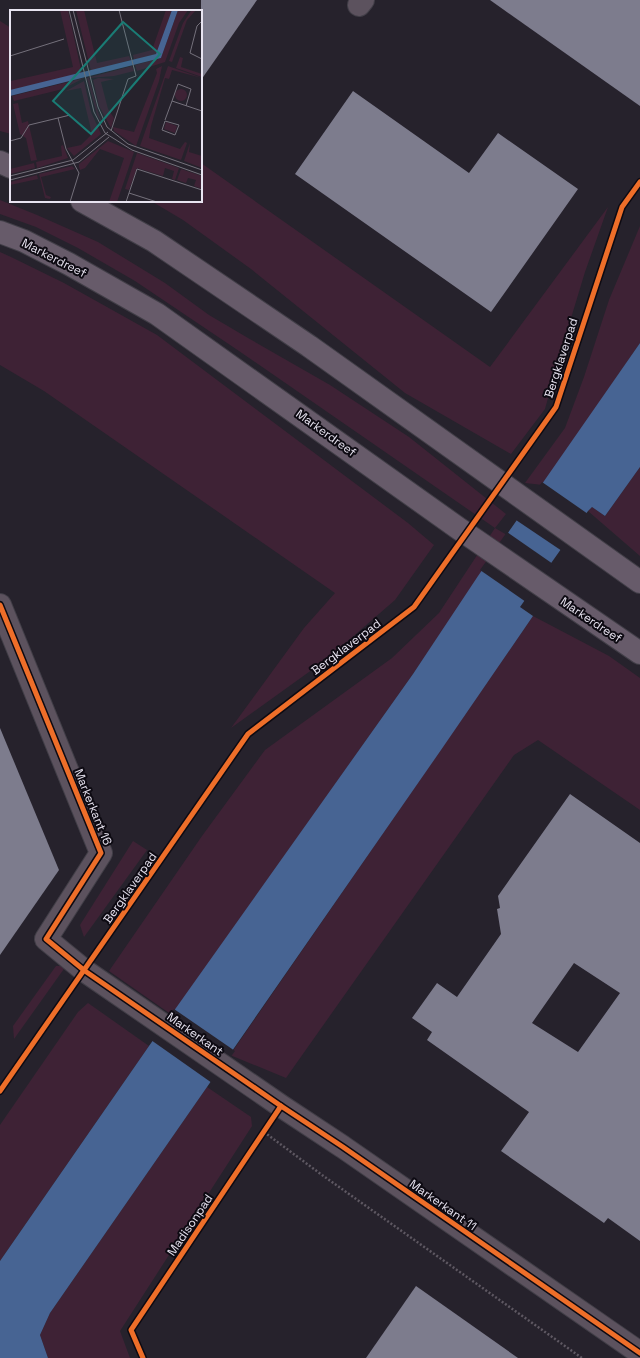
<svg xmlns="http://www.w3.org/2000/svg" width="640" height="1358" font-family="'Space Grotesk',sans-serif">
<rect width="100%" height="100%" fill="#26222c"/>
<!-- green -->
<g fill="#3e2235">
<path d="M0,21L11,28V134L0,131Z"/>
<path d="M201,163L490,367L608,207L585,272L561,351L545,409L511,454L405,393L251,269L183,220L151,201H201Z"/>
<path d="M0,200L37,215L98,242L165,283L209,315L248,338L330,385L409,437L506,514L495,528L507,535L413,674L172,1015L109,971L202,836L265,750L392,658L439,613L495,528L239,351L135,281L78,248L36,227L0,214Z"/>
<path d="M640,226V343L543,485L525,483L565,428L584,377L609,300Z"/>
<path d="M0,252L11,257L64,283L157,335L408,523L434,545L395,600L327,659L231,728L304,628L335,593L44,391L0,365Z"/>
<path d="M640,467V556L588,511L592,507L605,516Z"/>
<path d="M533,616L609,656L640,678V810L538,740L514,755L286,1078L230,1055Z"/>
<path d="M133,841L147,850L84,937L80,925Z"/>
<path d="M56,966H66L14,1039L13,1026Z"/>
<path d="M88,1003L149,1046L0,1261V1125L78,1012Z"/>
<path d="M207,1087L251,1117L252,1126L120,1331L130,1358H48L40,1335L50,1313Z"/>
</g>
<!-- water -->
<path fill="#476493" d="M640,343V467L605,516L592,507L588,511L520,607L533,616L441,750L50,1313L40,1335L48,1358H0V1261L149,1046L413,674L478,576Z"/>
<!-- pier -->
<g fill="#26222c">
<path d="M542,482L588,514L562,551L516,520Z"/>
<path d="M507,532L553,564L526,602L480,570Z"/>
<path d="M174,1009L235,1051L212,1083L151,1040Z"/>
</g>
<!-- building -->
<g fill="#7d7c8d" fill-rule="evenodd">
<path d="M201,0H257L201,80Z"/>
<path d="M490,0H640V106Z"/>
<path d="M353,91L469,173L498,133L578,189L491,312L295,174Z"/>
<path d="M0,728L59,870L0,955Z"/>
<path d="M570,794L640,843V1241L608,1218L604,1223L501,1151L529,1112L427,1040L432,1032L412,1018L437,983L457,997L501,934L497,909L500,908L498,896ZM574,963L620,993L578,1052L532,1023Z"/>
<path d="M416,1286L518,1358H366Z"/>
</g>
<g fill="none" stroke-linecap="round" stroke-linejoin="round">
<defs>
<g id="minor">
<path d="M359,5L363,0"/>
<path d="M0,605L101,853L46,939L85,971L281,1106L343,1147L640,1353"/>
</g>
<g id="major">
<path d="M0,162L11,167"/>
<path d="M82,201L154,241L309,346L640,582"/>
<path d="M0,232L24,241L69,264L157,314L458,528L640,653"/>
</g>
</defs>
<!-- minor casing -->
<use href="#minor" stroke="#413e47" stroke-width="24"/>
<!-- major casing -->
<use href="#major" stroke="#413e47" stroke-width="24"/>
<!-- path -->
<path stroke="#5e5862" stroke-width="2.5" stroke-dasharray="2 2" stroke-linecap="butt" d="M264,1132L322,1175L582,1358"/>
<!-- minor -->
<use href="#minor" stroke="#5c525e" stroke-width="22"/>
<!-- major -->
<use href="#major" stroke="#675b6a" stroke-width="22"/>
<defs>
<g id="cycleway">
<path d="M0,605L101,853L46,939L85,971L281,1106L343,1147L640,1353"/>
<path d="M0,1091L248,734L414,607L556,407L622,207L640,182"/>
<path d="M143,1358L131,1330L281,1106"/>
</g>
</defs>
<!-- cycleway casing -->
<use href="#cycleway" stroke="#0d0a12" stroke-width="8"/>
<!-- cycleway -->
<use href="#cycleway" stroke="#ee6e29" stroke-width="5"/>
</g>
<g text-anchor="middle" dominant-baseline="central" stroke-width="4" stroke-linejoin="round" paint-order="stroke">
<!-- street labels -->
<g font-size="12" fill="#e8e4f1" stroke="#0d0a12">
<text transform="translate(54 258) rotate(27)">Markerdreef</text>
<text transform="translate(561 358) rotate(-72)">Bergklaverpad</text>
<text transform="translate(326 433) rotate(36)">Markerdreef</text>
<text transform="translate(591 620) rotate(34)">Markerdreef</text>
<text transform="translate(346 647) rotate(-37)">Bergklaverpad</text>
<text transform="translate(93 807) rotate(68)">Markerkant 16</text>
<text transform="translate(130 888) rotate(-55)">Bergklaverpad</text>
<text transform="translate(195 1034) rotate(35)">Markerkant</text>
<text transform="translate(443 1205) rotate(35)">Markerkant 11</text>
<text transform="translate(190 1225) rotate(-56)">Madisonpad</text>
</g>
</g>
<!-- overview -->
<g transform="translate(10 10)">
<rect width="192" height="192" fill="#26222c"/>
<path d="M50,0H58L72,64L1,80V71L63,57ZM66,0H74L87,53L119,46L121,50L81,61ZM156,0H162L147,44L124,50L123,45L142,40ZM168,0H178L169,13L155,52L127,61L125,55L151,48ZM186,0L177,10L162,52L159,51L173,13L181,1ZM170,47L173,48L171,57L192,64V67L166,58ZM122,56L124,61L104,66L79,68L89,105L95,118L87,105L77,68ZM152,56L149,71L126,136L104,121L103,117L124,122L147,63L146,59ZM158,56L192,68L162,60L159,69L155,68L141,116L139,128L170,139L175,132L177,133L171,150L130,136ZM74,68L53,79L4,91L2,86ZM88,68L104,69L91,72L98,99L104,108L101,118L89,96L83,70ZM74,71L81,102L91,124L64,146L57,138L71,135L82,124L71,78L56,81ZM165 85a6 6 0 1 1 12 0a6 6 0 1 1-12 0ZM8,93L12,113L18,111L27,150L21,151L16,128L10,124L3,94ZM156,112L167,116L165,123L154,119ZM98,131L124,142L107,192H99L114,148L90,139L75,158L70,160L69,157V154ZM180,133L179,142L192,146V158L174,151ZM53,135L58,148L27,158L26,152L52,146L51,136ZM127,143L169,158L165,170L162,169L164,161L155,158L153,166L127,158L119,180L115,179ZM24,153L25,158L0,164V159ZM62,156L65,159L31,167L36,185L41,187L40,189L35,188L29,164ZM171,159L192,166V179L184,176L186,170L178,168L176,173L167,170ZM27,165L28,169L0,175V172Z" fill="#3e2235"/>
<path d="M162,0H168L151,48L0,86V80L146,44Z" fill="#476493"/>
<path fill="none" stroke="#74707b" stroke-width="1" d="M59,0L84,102L95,123L122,140L192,165M63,0L88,97L97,117L118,134L192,160M192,11L187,16L180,43L192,49M0,46L54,29M176,96L181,79L168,74L162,91L192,101M60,105L48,108L56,139L69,163L60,192M155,110L162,91M155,111L169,115L165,125L152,120ZM101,121L118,69L126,66L109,0M0,131L11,128L19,115L48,108M0,166L63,150L98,122M0,170L69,152L99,127M119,183L147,192M26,192H45M116,192L127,159L192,180"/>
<path fill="#1a7c75" fill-opacity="0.15" stroke="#1a7c75" stroke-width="2" d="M113,12L150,44L81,124L43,91Z"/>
<rect width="192" height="192" fill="none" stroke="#e8e4f1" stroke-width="2"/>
</g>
</svg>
